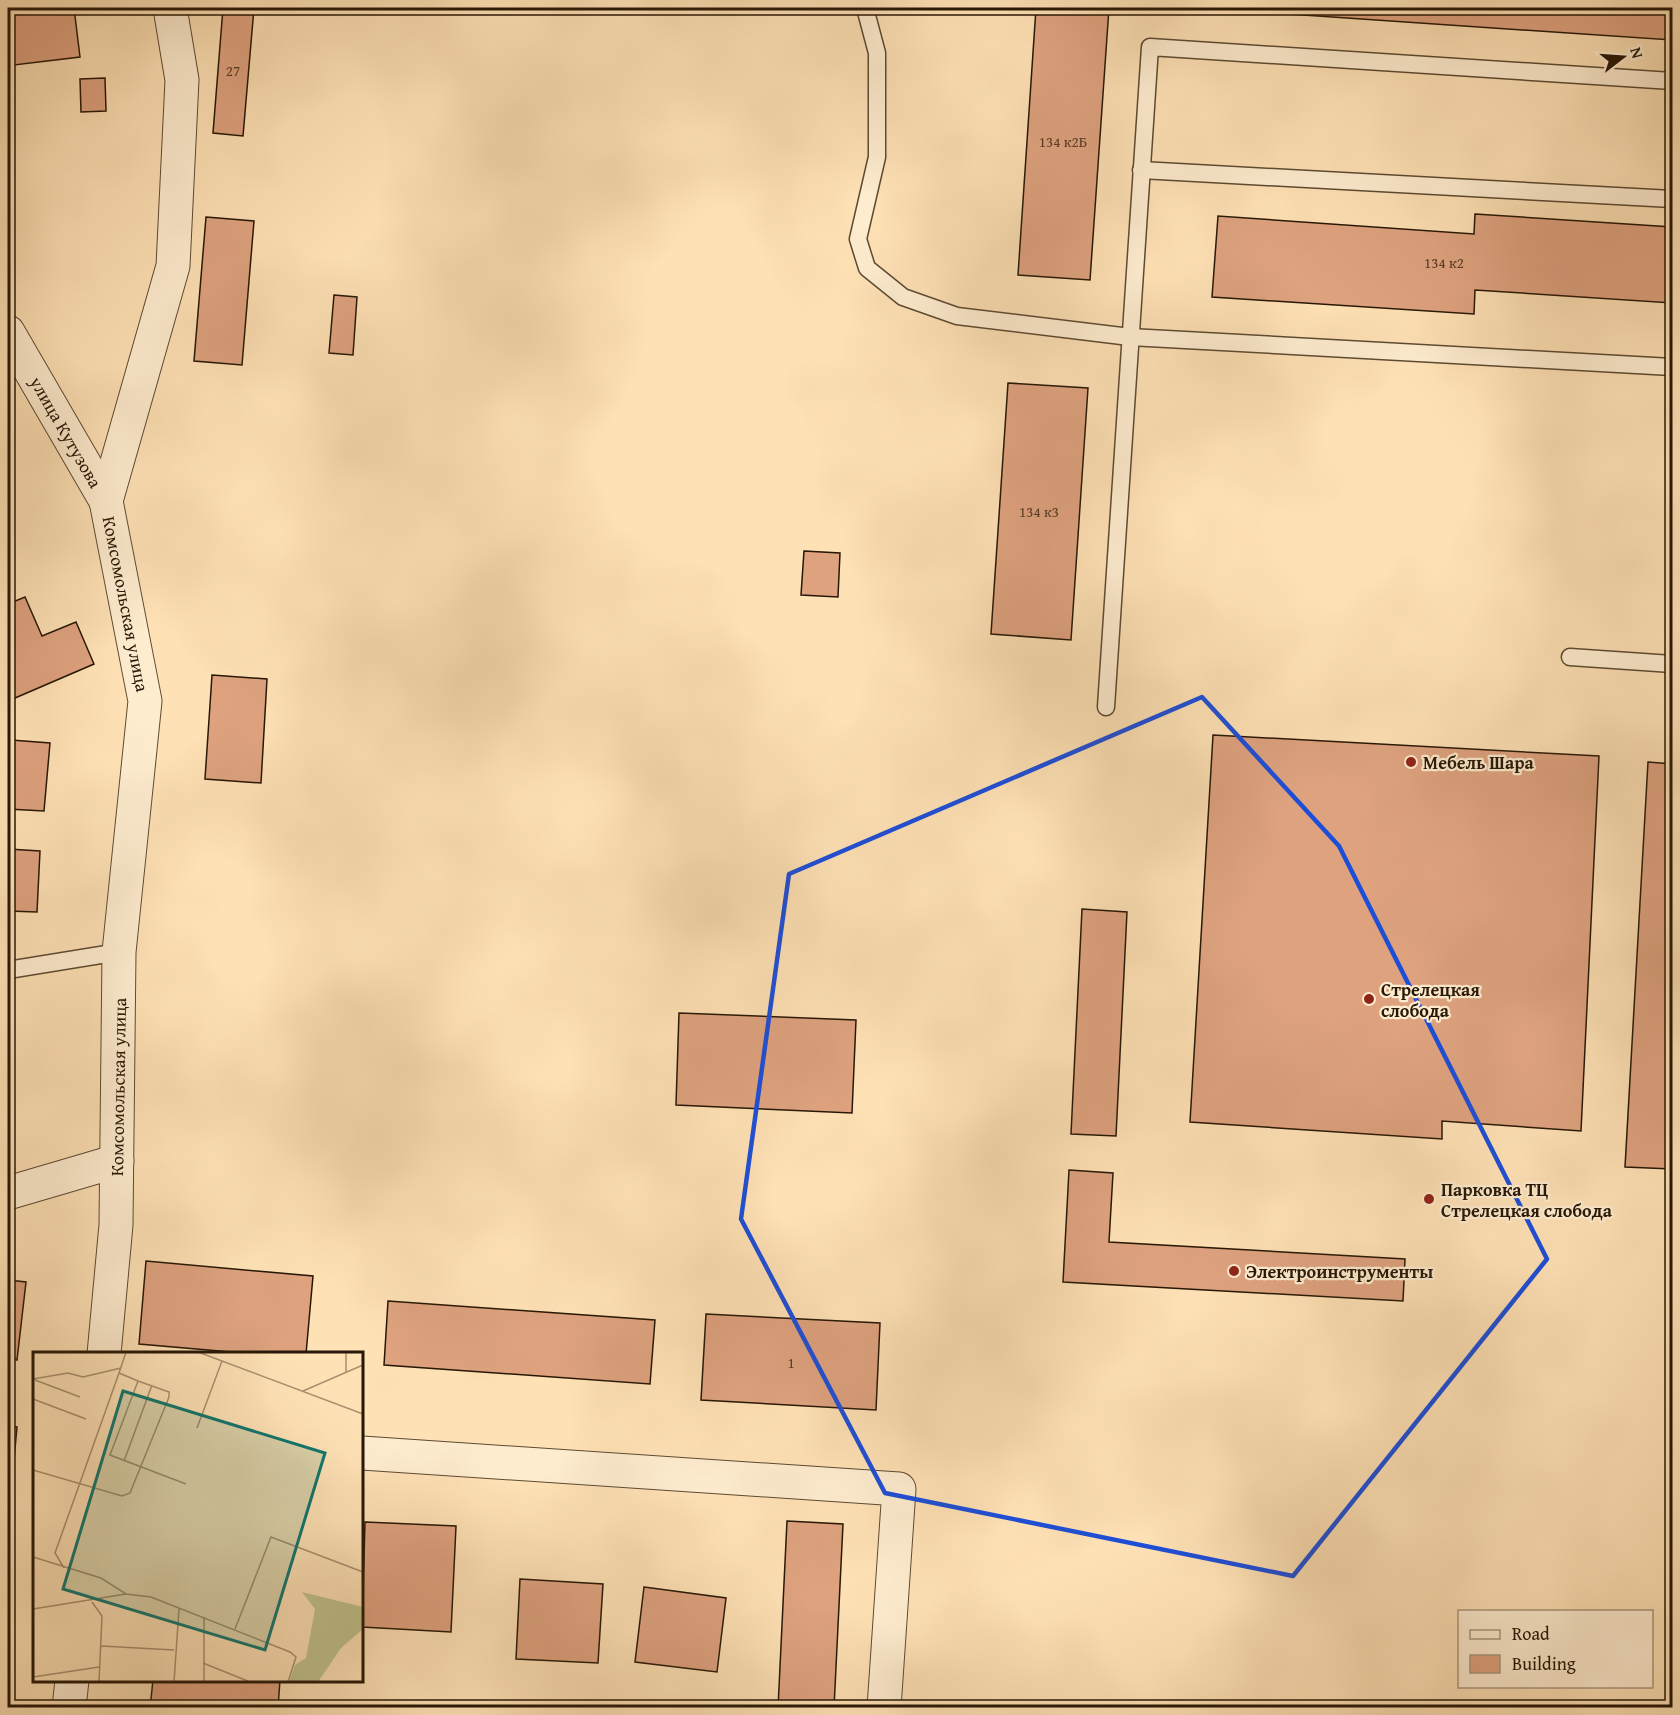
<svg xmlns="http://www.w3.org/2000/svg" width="1680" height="1715" font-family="'Gentium Book Plus',serif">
<rect width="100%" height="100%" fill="#fee1b5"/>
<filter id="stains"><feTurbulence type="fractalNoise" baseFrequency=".00333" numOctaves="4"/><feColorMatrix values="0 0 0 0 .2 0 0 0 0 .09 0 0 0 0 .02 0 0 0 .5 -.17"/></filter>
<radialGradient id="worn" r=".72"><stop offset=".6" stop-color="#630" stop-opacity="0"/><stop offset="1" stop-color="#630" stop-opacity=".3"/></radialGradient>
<!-- building -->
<g fill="#dea27f" stroke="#271706" stroke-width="1.5">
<path d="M8,8H74L80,57L14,65Z"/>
<path d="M223,8H254L243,136L213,133Z"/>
<path d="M1036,8H1109L1090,280L1018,275Z"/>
<path d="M1198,8H1672V40Z"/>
<path d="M105,78L106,111L81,112L80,79Z"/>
<path d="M1475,214L1672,227V303L1475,290L1474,314L1212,297L1218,216L1474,234Z"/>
<path d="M206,217L254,221L242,365L194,361Z"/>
<path d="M334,295L357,297L353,355L329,353Z"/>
<path d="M1008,383L1088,388L1071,640L991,634Z"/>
<path d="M804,551L840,553L838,597L801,595Z"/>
<path d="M25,597L42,636L76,622L94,664L8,701V604Z"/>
<path d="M212,675L267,679L261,783L205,779Z"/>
<path d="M1213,735L1599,756L1581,1131L1442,1121V1139L1190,1122Z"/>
<path d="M11,740L50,743L44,811L8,809Z"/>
<path d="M1648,762L1672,764V1169L1625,1167Z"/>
<path d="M8,849L40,851L37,912L8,911Z"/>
<path d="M1082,909L1127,912L1116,1136L1071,1134Z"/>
<path d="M679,1013L856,1020L852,1113L676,1105Z"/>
<path d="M1069,1170L1113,1173L1109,1242L1405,1259L1403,1301L1063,1282Z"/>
<path d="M146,1261L313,1276L306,1354H254L139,1344Z"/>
<path d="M8,1280L26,1282L17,1360L8,1358Z"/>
<path d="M388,1301L655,1320L650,1384L384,1365Z"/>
<path d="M706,1314L880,1323L876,1410L701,1400Z"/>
<path d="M8,1426L17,1427L8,1526Z"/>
<path d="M787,1521L843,1524L834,1708H778Z"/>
<path d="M365,1522L456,1526L451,1632L362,1627Z"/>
<path d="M520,1579L603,1584L598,1663L516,1659Z"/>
<path d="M644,1587L726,1598L717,1672L635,1662Z"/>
<path d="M153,1680H280L278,1708H150Z"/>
</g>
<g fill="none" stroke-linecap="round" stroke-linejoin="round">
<defs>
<g id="lane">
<path d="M865,8L877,53V157L858,239L867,268L903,297L957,316L1130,337L1672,367"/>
<path d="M1141,170L1672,199"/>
<path d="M1570,657L1672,664"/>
<path d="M1106,707L1150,47L1672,81"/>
<path d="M8,970L119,952"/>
</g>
<g id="street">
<path d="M8,332L106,501"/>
<path d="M8,1193L117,1161"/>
<path d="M104,1354L116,1225L119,952L145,701L106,501L173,266L182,80L170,8"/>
<path d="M362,1453L899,1489L884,1708"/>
<path d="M69,1708L72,1680"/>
</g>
</defs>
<!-- lane casing -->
<use href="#lane" stroke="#5d4a32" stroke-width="19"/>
<!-- street casing -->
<use href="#street" stroke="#5d4a32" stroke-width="35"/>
<!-- lane -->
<use href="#lane" stroke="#feeccf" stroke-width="16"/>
<!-- street -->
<use href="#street" stroke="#feeccf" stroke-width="33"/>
</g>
<!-- marked area -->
<path fill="none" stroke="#1d4ed8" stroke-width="4.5" stroke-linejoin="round" d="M1202,697L1339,846L1547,1259L1293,1576L885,1493L741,1219L789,874Z"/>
<!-- markers -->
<g fill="#8f2418" stroke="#feeccf" stroke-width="2">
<circle cx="1411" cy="762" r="6"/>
<circle cx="1369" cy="999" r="6"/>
<circle cx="1429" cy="1199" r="6"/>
<circle cx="1234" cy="1271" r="6"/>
</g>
<g text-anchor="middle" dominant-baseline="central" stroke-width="4.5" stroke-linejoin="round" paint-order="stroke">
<!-- number labels -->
<g font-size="15" fill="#553a24">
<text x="233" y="70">27</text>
<text x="1063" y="141">134 к2Б</text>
<text x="1444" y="262">134 к2</text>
<text x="1039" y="511">134 к3</text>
<text x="791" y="1362">1</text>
</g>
<!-- street labels -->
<g font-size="18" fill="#271706" stroke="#feeccf">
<text transform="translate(66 432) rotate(60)">улица Кутузова</text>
<text transform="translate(126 604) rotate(79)">Комсомольская улица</text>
<text transform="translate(118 1087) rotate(-89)">Комсомольская улица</text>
</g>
<!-- poi labels -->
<g font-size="18" font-weight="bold" fill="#271706" stroke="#feeccf" text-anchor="start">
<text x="1423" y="762">Мебель Шара</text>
<text x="1381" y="989">Стрелецкая<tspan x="1381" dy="21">слобода</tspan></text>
<text x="1441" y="1189">Парковка ТЦ<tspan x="1441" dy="21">Стрелецкая слобода</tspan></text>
<text x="1246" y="1271">Электроинструменты</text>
</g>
</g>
<!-- overview -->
<g transform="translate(33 1352)">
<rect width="330" height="330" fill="#fee1b5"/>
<path d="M269,240L330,255V277L308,296L285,330H256L262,313L273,306L282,257Z" fill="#c0c38d"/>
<path fill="none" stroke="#a8906f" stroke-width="1.5" d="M93,0L86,21L105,29L77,103L153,132M165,0L330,62M313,21V0M0,27L35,21L50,25L88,16M2,28L47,45M270,39L330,13M0,47L53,67M164,76L189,9M91,109L119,33M0,118L89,144L97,141L136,45V40L105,29M0,205L68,226L93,242L118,245L257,300L263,305L255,330M31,216L22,201L86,21M59,250L69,264L66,330M0,257L93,242M171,265V330M202,277L238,185L330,220M68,294L141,298M170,311L217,330M0,325L66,315M141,330L146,257"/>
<path fill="#0f766e" fill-opacity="0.15" stroke="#0f766e" stroke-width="3" d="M90,39L292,101L232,298L30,237Z"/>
<rect width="330" height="330" fill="none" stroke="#271706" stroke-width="3"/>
</g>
<!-- margin -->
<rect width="1680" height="1715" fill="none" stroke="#fee1b5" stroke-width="30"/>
<rect x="9" y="9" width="1662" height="1697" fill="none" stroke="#271706" stroke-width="3"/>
<rect x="15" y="15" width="1650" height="1685" fill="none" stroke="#271706" stroke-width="1.5"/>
<!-- legend -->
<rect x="1458" y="1610" width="195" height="78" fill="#feeccf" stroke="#a8977f" stroke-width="1.5"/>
<rect x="1470" y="1630" width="30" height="9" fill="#feeccf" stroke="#a8977f" stroke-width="1.5"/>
<text x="1512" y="1640" font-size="18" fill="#271706">Road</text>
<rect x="1470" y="1655" width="30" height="18" fill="#dea27f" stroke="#a8977f" stroke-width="1.5"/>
<text x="1512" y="1670" font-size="18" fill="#271706">Building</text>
<!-- north arrow -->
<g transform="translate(1623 57) rotate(73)" stroke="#feeccf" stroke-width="4.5" paint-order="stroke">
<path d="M0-4.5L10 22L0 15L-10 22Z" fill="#271706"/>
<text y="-9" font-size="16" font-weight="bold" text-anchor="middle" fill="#271706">N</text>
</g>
<rect width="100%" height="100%" filter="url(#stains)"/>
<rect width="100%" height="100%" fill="url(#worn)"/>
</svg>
